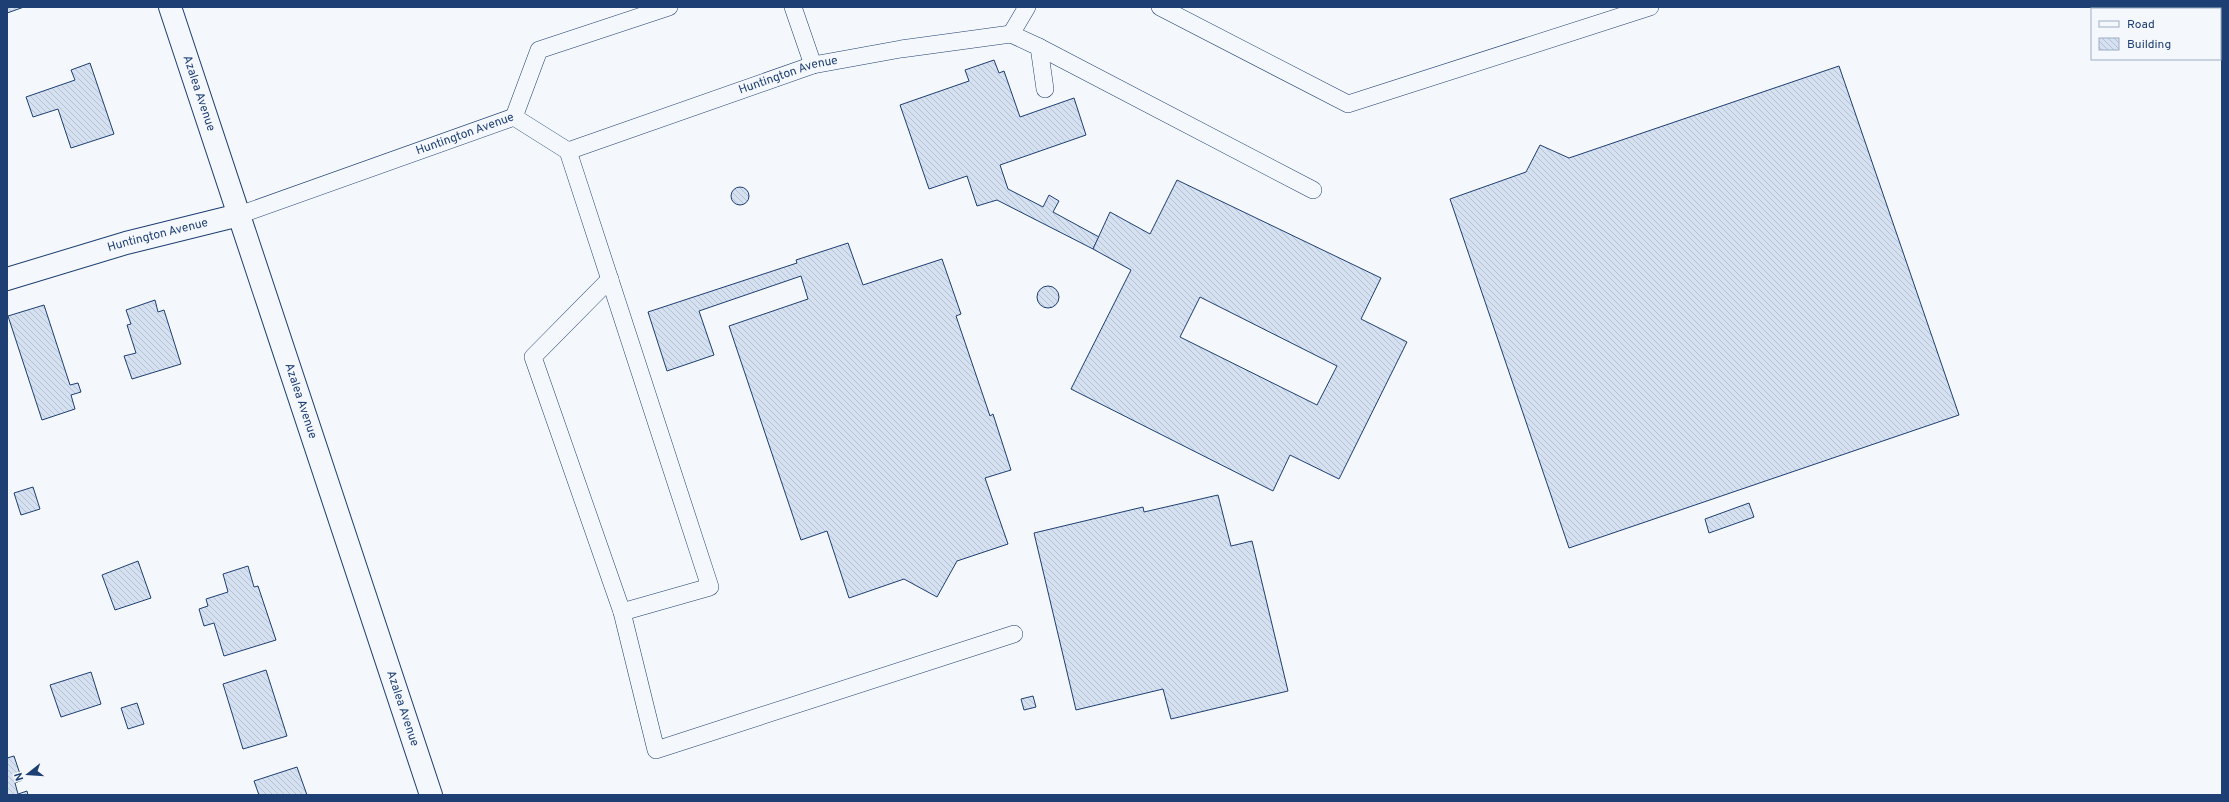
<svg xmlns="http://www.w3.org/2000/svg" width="2229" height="802" font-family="Overpass,sans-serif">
<defs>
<pattern id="building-back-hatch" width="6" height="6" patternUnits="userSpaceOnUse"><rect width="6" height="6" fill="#d5e0f0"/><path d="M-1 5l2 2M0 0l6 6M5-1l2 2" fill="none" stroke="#b6c1d1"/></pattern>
</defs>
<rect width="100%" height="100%" fill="#f4f7fb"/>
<!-- building -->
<g fill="url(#building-back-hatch)" stroke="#1d3f73" fill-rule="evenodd">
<path d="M7,7H24L7,13Z"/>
<path d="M994,60L999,73L1004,71L1020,117L1074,98L1086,135L1000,165L1008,189L1043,207L1049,195L1059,201L1053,212L1099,237L1093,249L997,200L977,206L967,176L929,189L900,105L969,81L965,70Z"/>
<path d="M90,63L114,134L71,148L58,109L33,117L26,97L75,80L71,70Z"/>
<path d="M1839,66L1959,415L1569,548L1450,199L1526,172L1540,145L1569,158Z"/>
<path d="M1177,180L1381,278L1361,319L1407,342L1339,479L1290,455L1273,491L1071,389L1131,270L1093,249L1110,212L1150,234ZM1200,297L1337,366L1317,405L1180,337Z"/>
<circle cx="740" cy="196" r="9"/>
<path d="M848,243L863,285L942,259L961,314L956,316L990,416L993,414L1011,470L985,478L1008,544L957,561L937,597L904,579L849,598L827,531L801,540L729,326L808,299L801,276L699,311L714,355L667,371L648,312L797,263L796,260Z"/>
<circle cx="1048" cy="297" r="11"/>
<path d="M155,300L158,312L164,310L181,364L132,379L124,356L136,353L127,325L131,324L126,310Z"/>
<path d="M44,305L70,385L78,383L81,392L71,395L75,409L42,420L8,316Z"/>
<path d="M33,487L40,509L21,515L14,493Z"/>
<path d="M1218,495L1231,546L1252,541L1288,691L1171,719L1163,689L1076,710L1034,533L1143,507L1144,512Z"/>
<path d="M1749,503L1754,517L1709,533L1705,519Z"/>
<path d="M138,561L151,598L115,610L102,575Z"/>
<path d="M248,566L254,587L258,586L276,640L224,656L214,623L204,626L199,609L208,606L206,599L228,592L223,574Z"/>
<path d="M266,670L287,736L243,749L223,684Z"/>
<path d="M91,672L101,704L61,717L50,685Z"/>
<path d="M1033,696L1036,707L1024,710L1021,699Z"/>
<path d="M137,703L144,724L128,729L121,708Z"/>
<path d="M14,756L22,780L15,783L18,794L27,791L28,795H7V758Z"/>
<path d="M297,767L307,795H259L254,781Z"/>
</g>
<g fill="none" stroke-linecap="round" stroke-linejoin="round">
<defs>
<g id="lane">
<path d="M793,7L813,65"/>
<path d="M1160,7L1348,104L1650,7"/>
<path d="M1011,34L1027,7"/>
<path d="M1039,47L1313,190"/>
<path d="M514,117L539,50L669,7"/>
<path d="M568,151L710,587L622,612"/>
<path id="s1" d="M568,151L813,65L901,49L1011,34L1039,47L1045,89"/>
<path id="s2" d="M239,215L514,117L568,151"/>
<path d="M610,279L533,357L622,612L656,750L1014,634"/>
</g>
<g id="street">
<path id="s3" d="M7,279L126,243L239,215"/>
</g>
<g id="secondary">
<path id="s4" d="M170,7L431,795"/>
</g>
</defs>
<!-- lane casing -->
<use href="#lane" stroke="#1d3f73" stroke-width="18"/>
<!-- street casing -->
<use href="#street" stroke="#1d3f73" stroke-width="24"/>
<!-- secondary casing -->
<use href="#secondary" stroke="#1d3f73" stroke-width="24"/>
<!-- lane -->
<use href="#lane" stroke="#f4f7fb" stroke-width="17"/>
<!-- street -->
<use href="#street" stroke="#f4f7fb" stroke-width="22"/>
<!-- secondary -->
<use href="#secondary" stroke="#f4f7fb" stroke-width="22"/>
</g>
<g text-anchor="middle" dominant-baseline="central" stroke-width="3" stroke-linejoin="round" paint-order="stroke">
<!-- street labels -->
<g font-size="12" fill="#1d3f73" stroke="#f4f7fb">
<text stroke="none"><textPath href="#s1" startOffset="233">Huntington Avenue</textPath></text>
<text stroke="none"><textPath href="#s4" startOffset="91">Azalea Avenue</textPath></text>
<text stroke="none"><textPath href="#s2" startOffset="240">Huntington Avenue</textPath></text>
<text stroke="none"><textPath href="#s3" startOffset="157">Huntington Avenue</textPath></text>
<text stroke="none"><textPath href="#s4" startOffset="415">Azalea Avenue</textPath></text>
<text stroke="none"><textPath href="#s4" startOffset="739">Azalea Avenue</textPath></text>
</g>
</g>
<!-- border -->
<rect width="2229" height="802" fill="none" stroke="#1d3f73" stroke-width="16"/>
<!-- legend -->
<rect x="2091" y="8" width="130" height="52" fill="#f4f7fb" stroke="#9eadc5"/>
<rect x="2099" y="21" width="20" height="6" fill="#f4f7fb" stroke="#9eadc5"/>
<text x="2127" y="28" font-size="12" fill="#1d3f73">Road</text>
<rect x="2099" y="38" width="20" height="12" fill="url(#building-back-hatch)" stroke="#9eadc5"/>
<text x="2127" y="48" font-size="12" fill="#1d3f73">Building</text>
<!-- north arrow -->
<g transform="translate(28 774) rotate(253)" stroke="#f4f7fb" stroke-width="3" paint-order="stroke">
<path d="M0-3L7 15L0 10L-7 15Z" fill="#1d3f73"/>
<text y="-6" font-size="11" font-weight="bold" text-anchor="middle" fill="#1d3f73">N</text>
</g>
</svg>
